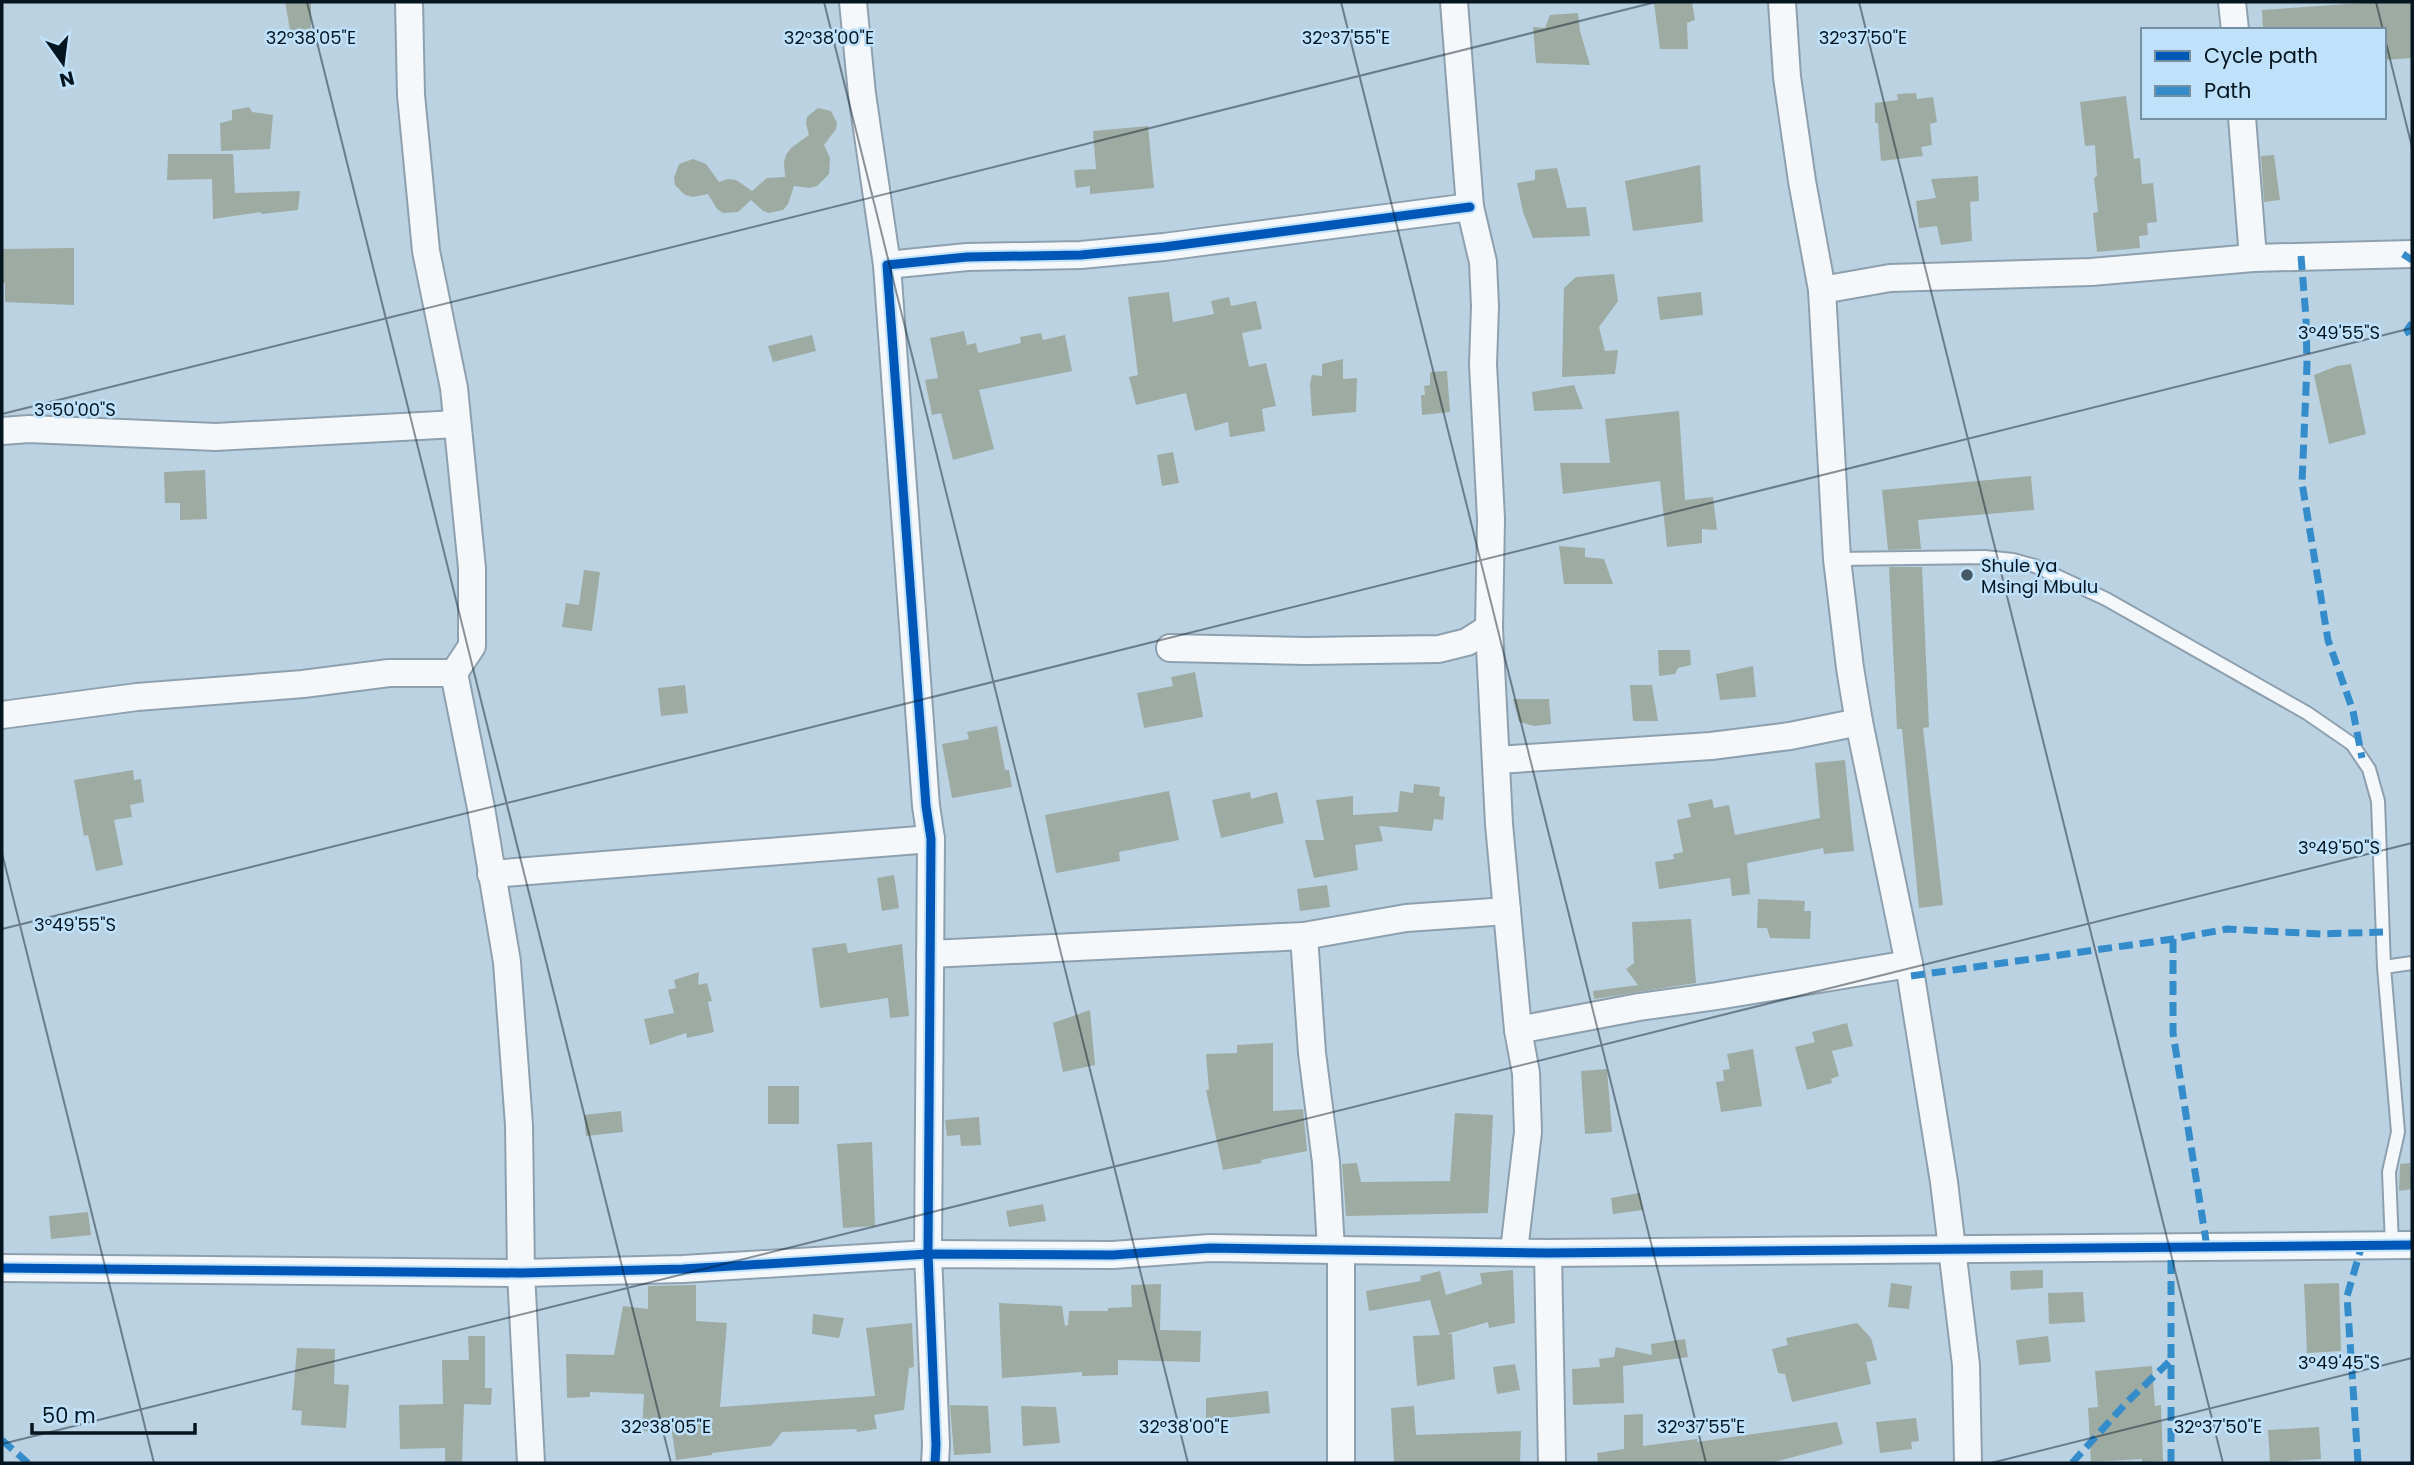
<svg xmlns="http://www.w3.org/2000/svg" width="2414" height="1465" font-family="Poppins,sans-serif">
<rect width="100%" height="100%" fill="#bbd2e3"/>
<!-- building -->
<g fill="#9daba2">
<path d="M285,2H311V29L290,30Z"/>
<path d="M1692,2L1695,20L1687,23L1688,49H1660L1654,3Z"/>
<path d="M2376,2H2412V58L2384,60V30H2263L2262,10Z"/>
<path d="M1578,13L1580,31L1590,65L1536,63L1533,27L1545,28L1550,15Z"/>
<path d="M1916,93L1917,99L1933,97L1937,122L1930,124L1932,145L1921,147L1923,156L1881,161L1878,123H1875V103L1898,100L1897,94Z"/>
<path d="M2126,96L2134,159L2140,158L2142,184L2153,183L2157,222L2147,223L2148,235L2139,236L2140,248L2097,252L2093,213L2098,212L2094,178L2097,176L2095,145L2085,146L2080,102Z"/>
<path d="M249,107L252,112L273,115L270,149L221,151L220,123L232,120V110Z"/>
<path d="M818,108L831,111L837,123L836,129L824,145L830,158L829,174L817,186L809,188L794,186L788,204L783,210L769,213L763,211L751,200L738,212L723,213L717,209L708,194L693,197L685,195L675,185L674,178L679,164L693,159L706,164L719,182L728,179L736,180L752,191L767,178L785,177L784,162L786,155L791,148L809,135L806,124L807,117Z"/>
<path d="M1148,126L1154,188L1090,194V186L1076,188L1074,170L1096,169L1093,131Z"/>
<path d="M168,154H233L235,193L300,191L298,210L261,214V212L213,219L212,179L167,180Z"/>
<path d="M2274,155L2280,200L2264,202L2261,156Z"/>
<path d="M1700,165L1703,222L1633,231L1625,181Z"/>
<path d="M1557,168L1567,208L1586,207L1590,236L1533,238L1523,212L1517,183L1535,180V170Z"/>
<path d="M1978,176L1979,201L1970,202L1972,241L1941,245L1937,226L1919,228L1916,201L1936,198L1931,179Z"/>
<path d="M74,248V305L5,302V283H2V249Z"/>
<path d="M1614,274L1618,301L1599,327L1605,351L1618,350L1615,374L1562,377L1564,288L1576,277Z"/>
<path d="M1169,292L1173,322L1214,314L1211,301L1229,297L1231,306L1256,301L1262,329L1242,333L1249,367L1266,363L1276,406L1262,409L1265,431L1230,437L1228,422L1195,431L1186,393L1136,405L1129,377L1138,375L1128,297Z"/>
<path d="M1701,292L1703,315L1660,320L1657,297Z"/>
<path d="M964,331L967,345L976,343L978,353L1021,343L1020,337L1041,333L1043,340L1065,335L1072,371L979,390L994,449L953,460L941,413L932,415L925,380L938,378L930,338Z"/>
<path d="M812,335L816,351L773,362L768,346Z"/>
<path d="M1343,359V379L1357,378L1356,412L1312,416L1310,384L1312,375L1322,376V364Z"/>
<path d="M2351,364L2366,434L2329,444L2314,375L2337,366Z"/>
<path d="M1447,371L1450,412L1422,415L1421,395H1425L1424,386L1430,385V372Z"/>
<path d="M1574,385L1583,409L1534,411L1532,392Z"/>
<path d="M1679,411L1685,500L1713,497L1717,530L1702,529V543L1667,547L1660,481L1563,494L1560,463H1610L1605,419Z"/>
<path d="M1173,452L1179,483L1162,486L1157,455Z"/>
<path d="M205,470L207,519L180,520V503H165L164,472Z"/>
<path d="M2031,476L2034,510L1918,520L1921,549L1888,550L1882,490Z"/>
<path d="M1559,546L1585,548V557L1604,559L1613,584H1564Z"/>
<path d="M1889,567H1922L1929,727L1923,728L1943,905L1919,908L1902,729H1897Z"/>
<path d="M584,570L600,572L592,631L562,627L566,603L579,605Z"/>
<path d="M1658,650H1690L1691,665L1678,668L1675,674L1659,676Z"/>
<path d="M1753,666L1756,697L1720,700L1716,674Z"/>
<path d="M1195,672L1203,717L1144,728L1137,693L1173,686L1171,677Z"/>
<path d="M685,685L688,713L661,716L658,688Z"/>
<path d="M1630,685H1652L1658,721H1633Z"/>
<path d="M1513,699H1549L1551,724L1534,726L1519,722Z"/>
<path d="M997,726L1005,770H1009L1012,787L952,798L942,744L969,739L967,732Z"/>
<path d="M1845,760L1854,851L1824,854L1823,848L1747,863L1750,894L1732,896L1730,878L1659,889L1655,862L1674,859L1673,854L1683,852L1677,820L1691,817L1688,804L1712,799L1714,808L1729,805L1735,835L1820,818L1815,763Z"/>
<path d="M133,770L134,780L141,779L144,802L130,805L132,817L114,820L123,865L96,871L88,835L84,836L74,780Z"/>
<path d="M1414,784L1440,787L1439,796L1445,797L1443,820L1434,819L1432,831L1379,826L1383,841L1355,845L1358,870L1314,878L1305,840H1324L1316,800L1353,796V815L1398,812L1400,791L1413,793Z"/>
<path d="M1169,791L1179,840L1119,852L1120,861L1056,873L1045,815Z"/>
<path d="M1250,792L1251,799L1277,792L1284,823L1221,838L1212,800Z"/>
<path d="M894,875L899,908L882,911L877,878Z"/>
<path d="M1327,885L1330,907L1300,911L1297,889Z"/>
<path d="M1758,899L1805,901L1804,911H1811L1810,939L1770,938L1767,928H1757Z"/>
<path d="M1691,919L1696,983L1594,999L1593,991L1638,985L1626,969L1634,963L1632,922Z"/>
<path d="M846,943L848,953L902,944L909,1016L890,1018L888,998L820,1008L812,948Z"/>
<path d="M699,972L698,985L707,983L712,1001L708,1002L714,1032L687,1038L686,1033L650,1045L644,1019L674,1013L668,990L676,988L674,980Z"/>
<path d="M1090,1010L1095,1065L1063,1072L1053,1023Z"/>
<path d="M1847,1023L1853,1046L1832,1051L1839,1076L1831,1079L1832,1083L1807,1090L1795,1047L1815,1042L1812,1032Z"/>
<path d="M1273,1043V1111L1303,1109L1307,1151L1261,1160L1262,1163L1223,1170L1206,1090H1209L1206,1054L1237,1053V1045Z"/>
<path d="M1753,1049L1762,1106L1721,1112L1716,1082L1724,1081L1723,1070L1730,1069L1727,1054Z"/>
<path d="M1607,1069L1612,1132L1585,1134L1581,1071Z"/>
<rect x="768" y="1086" width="31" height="38"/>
<path d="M621,1111L623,1132L586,1136L584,1115Z"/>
<path d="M1455,1113L1493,1115L1488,1213L1346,1216L1342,1164L1357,1163L1361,1182L1450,1181Z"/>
<path d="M979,1117L981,1145L961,1146L960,1135L947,1136L945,1120Z"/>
<path d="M872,1142L875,1226L843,1228L837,1144Z"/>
<path d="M2410,1163L2412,1189L2399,1191L2400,1164Z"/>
<path d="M1640,1193L1643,1210L1613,1214L1611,1198Z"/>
<path d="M1043,1204L1046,1221L1009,1227L1006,1211Z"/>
<path d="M88,1212L91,1235L51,1239L49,1216Z"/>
<path d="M1513,1270L1515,1323L1489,1328L1488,1322L1447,1334H1452L1455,1379L1417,1386L1413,1336L1440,1335L1430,1300L1369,1311L1366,1291L1421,1281L1420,1276L1440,1271L1446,1295L1482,1284L1480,1273Z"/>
<path d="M2043,1270V1288L2011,1290L2010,1271Z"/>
<path d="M1891,1283L1912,1286L1909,1309L1888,1307Z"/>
<path d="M2339,1283L2341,1351L2307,1353L2304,1284Z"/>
<path d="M1161,1284L1160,1330L1201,1331L1200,1362L1118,1360V1375L1082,1376V1372L1002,1378L999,1303L1062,1306L1065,1326L1068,1325L1069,1311H1108V1308L1132,1307L1131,1285Z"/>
<path d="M696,1285V1321L727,1323L720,1407L875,1396L866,1328L912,1323L914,1367L909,1368L904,1410L874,1415L877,1429L857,1432L856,1429L782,1432L771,1446L712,1453V1455L676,1460L672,1432L642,1431L644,1394L590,1392V1397L567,1398L566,1354L614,1355L623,1306L648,1309V1286Z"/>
<path d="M2083,1292L2085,1322L2049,1324L2048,1293Z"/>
<path d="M813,1314L844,1318L839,1338L812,1334Z"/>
<path d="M1857,1323L1871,1338L1877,1360L1866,1362L1871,1384L1792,1402L1785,1374L1778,1373L1772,1349L1788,1345L1786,1338Z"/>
<path d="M468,1336H485V1388H492L491,1405L464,1404L462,1463H445V1448L400,1449L399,1405L443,1404L442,1360H469Z"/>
<path d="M2048,1336L2051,1362L2019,1365L2016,1340Z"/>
<path d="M1685,1339L1688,1357L1623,1366L1624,1403L1573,1405L1572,1369L1600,1367L1599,1359L1614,1357L1616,1347L1652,1355L1651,1344Z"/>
<path d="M297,1348L335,1349L334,1384L349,1385L346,1428L301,1425L302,1411L292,1410Z"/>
<path d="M1515,1364L1520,1390L1497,1394L1493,1367Z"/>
<path d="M2152,1366L2155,1406L2161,1405L2163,1461L2142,1463V1459L2091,1462L2088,1408L2098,1407L2095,1371Z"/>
<path d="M1268,1391L1270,1413L1206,1420V1398Z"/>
<path d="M950,1405L988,1406L991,1453L954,1455Z"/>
<path d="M1021,1406L1056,1407L1060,1443L1023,1446Z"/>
<path d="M1414,1406L1416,1435L1521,1431L1520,1463H1394L1391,1408Z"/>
<path d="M1643,1414V1446L1697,1439V1442L1837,1422L1843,1444L1770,1463H1598L1597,1453L1624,1449V1415Z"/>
<path d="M1916,1418L1919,1441L1911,1442L1912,1449L1880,1453L1876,1422Z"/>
<path d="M2319,1427L2321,1459L2270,1462L2268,1430Z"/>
</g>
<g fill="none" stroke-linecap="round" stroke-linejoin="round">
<defs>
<g id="lane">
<path d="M1837,559L1985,557L2013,560L2035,566L2106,599L2307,713L2352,744L2369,769L2378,801L2384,967L2398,1132L2389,1172L2392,1245"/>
<path d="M2384,967L2412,963"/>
</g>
<g id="street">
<path d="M409,2L411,95L426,251L454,388L472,568V646L454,673"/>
<path d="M853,2L862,94L887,265"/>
<path d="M1454,2L1470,207L1483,262L1485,306L1483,364L1491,519L1489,628L1499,824L1518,1030L1526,1073L1528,1132L1514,1251"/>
<path d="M1782,2L1787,77L1802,181L1822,290L1837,559L1850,668L1859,722L1909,964L1944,1182L1966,1365L1968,1463"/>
<path d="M2232,2L2235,30"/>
<path d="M2242,117L2253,258"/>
<path d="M1822,290L1890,278L2091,272L2253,258L2412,254"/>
<path d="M2,431L29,429L216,437L457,424"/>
<path d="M1170,648L1306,651L1439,649L1467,642L1489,628"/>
<path d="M2,715L137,697L303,684L389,673H454L481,808L507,962L519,1125L521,1273L531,1463"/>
<path d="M1497,760L1711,746L1790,736L1859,722"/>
<path d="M491,874L931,839"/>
<path d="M1304,936L1312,1053L1326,1162L1331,1250"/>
<path d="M930,954L1304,936L1406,918L1507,911"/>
<path d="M1518,1030L1639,1007L1717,996L1909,964"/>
<path d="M1341,1250V1463"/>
<path d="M1548,1253L1552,1463"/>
<path d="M2,1268L521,1273L683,1269L928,1254L1113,1255L1210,1248L1548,1253L2412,1245"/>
<path d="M935,1463L936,1445L928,1254L931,839L926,806L887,265L967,257L1081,255L1164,247L1470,207"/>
</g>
</defs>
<!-- lane casing -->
<use href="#lane" stroke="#8ea0ad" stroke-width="16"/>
<!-- street casing -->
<use href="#street" stroke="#8ea0ad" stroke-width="30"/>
<!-- lane -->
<use href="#lane" stroke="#f5f8fb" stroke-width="12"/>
<!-- street -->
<use href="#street" stroke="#f5f8fb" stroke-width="26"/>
<!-- quiet -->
<g stroke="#348ccb" stroke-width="7" stroke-dasharray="14 7" stroke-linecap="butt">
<path d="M2403,254L2412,260"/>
<path d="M2301,256L2306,318L2307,365L2302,483L2328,640L2353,711L2362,758"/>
<path d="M2412,323L2407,330L2412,339"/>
<path d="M2173,939V1033L2207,1247"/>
<path d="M1911,976L2173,939L2227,929L2321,934L2383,932"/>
<path d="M2,1440L28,1463"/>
<path d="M2072,1463L2127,1402L2172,1359"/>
<path d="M2171,1463V1247"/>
<path d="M2358,1463L2347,1296L2362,1245"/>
</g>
<defs>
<g id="cycleway">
<path d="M2,1268L521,1273L683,1269L928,1254L1113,1255L1210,1248L1548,1253L2412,1245"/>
<path d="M935,1463L936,1445L928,1254L931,839L926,806L887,265L967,257L1081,255L1164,247L1470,207"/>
</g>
</defs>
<!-- cycleway casing -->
<use href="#cycleway" stroke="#bfe1fa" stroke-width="13"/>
<!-- cycleway -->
<use href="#cycleway" stroke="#0057b8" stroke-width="9"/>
</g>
<!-- ticks -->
<path fill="none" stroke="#061621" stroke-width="2" stroke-opacity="0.45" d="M307,2L671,1463M824,2L1188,1463M1341,2L1706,1463M1859,2L2223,1463M2376,2L2383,30M2384,35L2412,147M2,414L1656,2M2,853L154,1463M2,929L2412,328M2,1444L2412,843M1991,1463L2412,1358"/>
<!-- markers -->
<circle fill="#455865" stroke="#bfe1fa" stroke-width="2.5" cx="1967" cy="575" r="7"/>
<g text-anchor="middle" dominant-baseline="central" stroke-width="5" stroke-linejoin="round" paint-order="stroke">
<!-- poi labels -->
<g font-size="18" fill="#061621" stroke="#bfe1fa" text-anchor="start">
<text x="1981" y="565">Shule ya<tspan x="1981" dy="21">Msingi Mbulu</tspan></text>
</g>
</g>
<g font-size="18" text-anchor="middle" fill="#061621" stroke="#bfe1fa" stroke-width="5" stroke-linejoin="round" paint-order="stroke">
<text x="311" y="44">32°38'05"E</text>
<text x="829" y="44">32°38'00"E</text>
<text x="1346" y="44">32°37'55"E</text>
<text x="1863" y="44">32°37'50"E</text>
<text x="2339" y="339">3°49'55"S</text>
<text x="75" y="416">3°50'00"S</text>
<text x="2339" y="854">3°49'50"S</text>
<text x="75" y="931">3°49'55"S</text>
<text x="2339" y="1369">3°49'45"S</text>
<text x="666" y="1433">32°38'05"E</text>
<text x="1184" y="1433">32°38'00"E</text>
<text x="1701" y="1433">32°37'55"E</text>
<text x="2218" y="1433">32°37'50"E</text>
</g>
<!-- border -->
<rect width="2414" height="1465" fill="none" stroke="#061621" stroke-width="7"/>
<!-- legend -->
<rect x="2141" y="28" width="245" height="91" fill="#bfe1fa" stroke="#7590a3" stroke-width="2"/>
<rect x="2155" y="51" width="35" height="10" fill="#0057b8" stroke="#7590a3" stroke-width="2"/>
<text x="2204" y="63" font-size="21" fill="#061621">Cycle path</text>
<rect x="2155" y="86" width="35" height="10" fill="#348ccb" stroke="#7590a3" stroke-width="2"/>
<text x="2204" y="98" font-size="21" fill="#061621">Path</text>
<!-- north arrow -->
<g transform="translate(63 63) rotate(166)" stroke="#bfe1fa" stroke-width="5" paint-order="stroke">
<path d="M0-5L12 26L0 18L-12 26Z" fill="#061621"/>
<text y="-10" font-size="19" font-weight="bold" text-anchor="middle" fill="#061621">N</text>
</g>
<!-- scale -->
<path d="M32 1423v10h163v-10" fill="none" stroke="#061621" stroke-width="3.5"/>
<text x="42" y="1423" font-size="21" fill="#061621" stroke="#bfe1fa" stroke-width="5" paint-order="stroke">50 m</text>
</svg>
